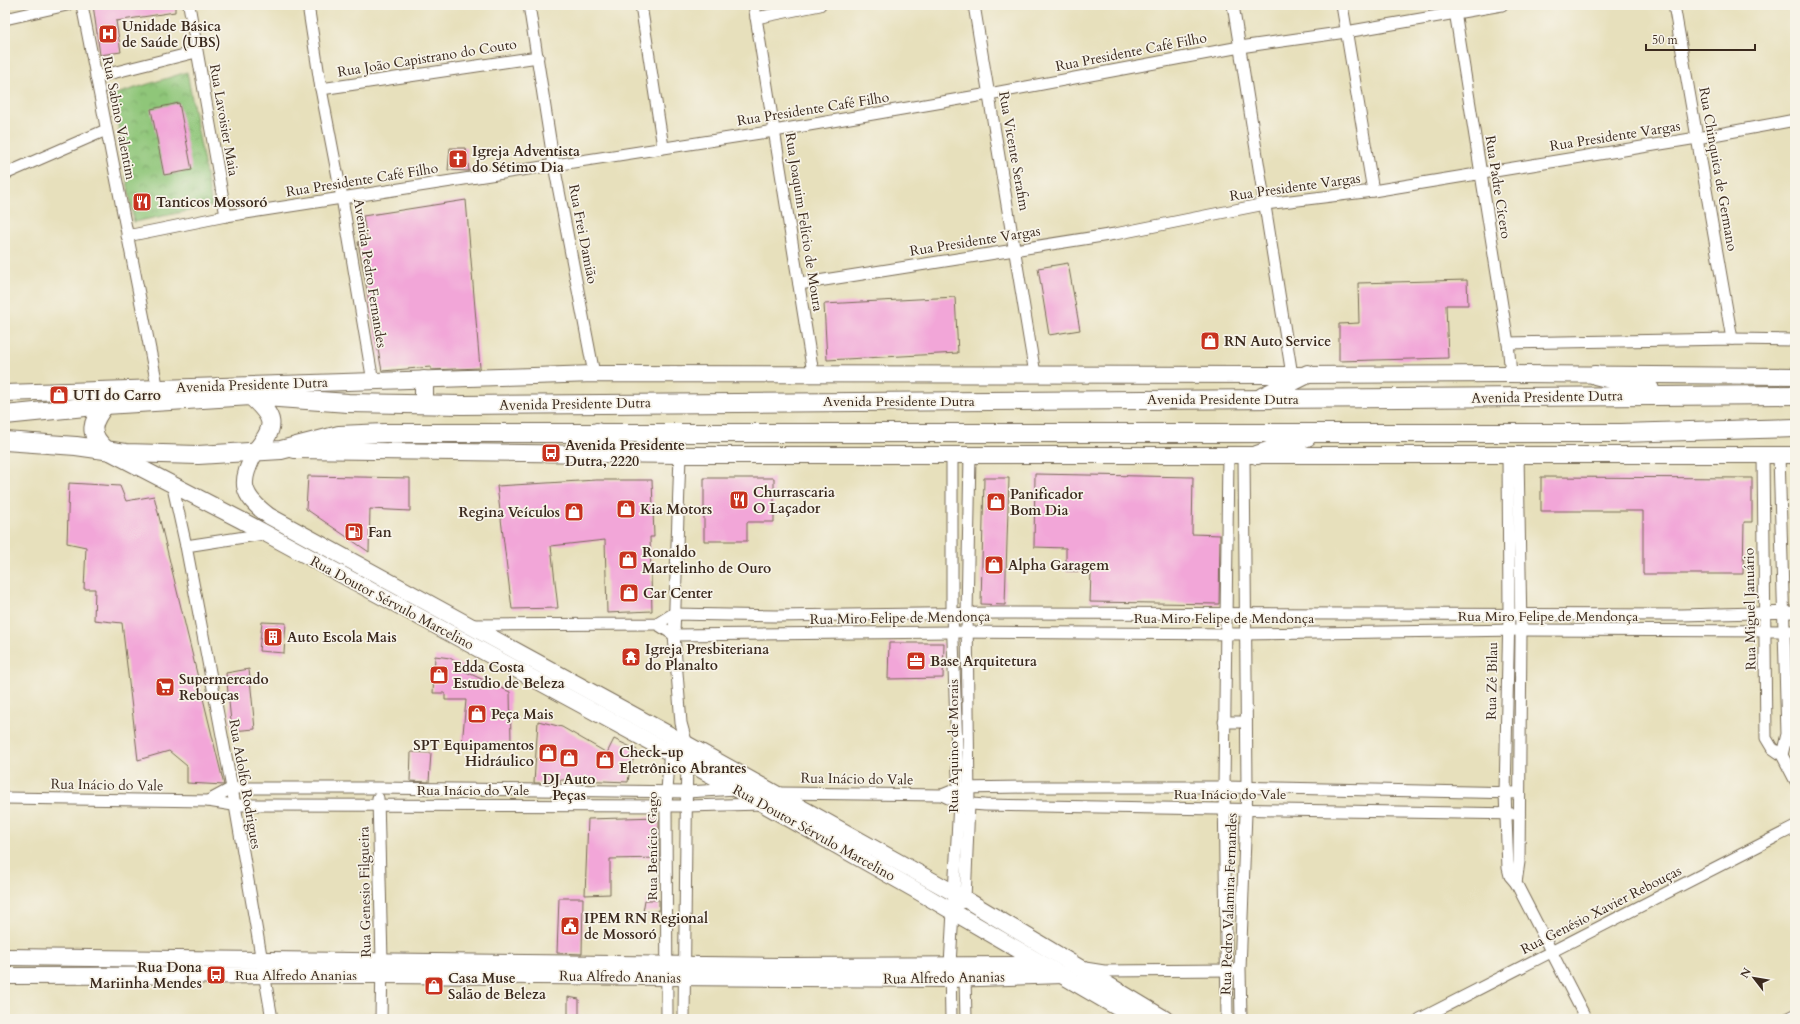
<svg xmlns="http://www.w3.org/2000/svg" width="1800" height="1024" font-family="Cardo,serif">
<defs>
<pattern id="park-crowns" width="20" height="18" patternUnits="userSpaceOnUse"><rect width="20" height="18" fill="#8fc679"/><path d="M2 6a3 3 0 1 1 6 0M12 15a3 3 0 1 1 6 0" fill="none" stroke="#76a163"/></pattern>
</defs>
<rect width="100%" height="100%" fill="#f7f3e8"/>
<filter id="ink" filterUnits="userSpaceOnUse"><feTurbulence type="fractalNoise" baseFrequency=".025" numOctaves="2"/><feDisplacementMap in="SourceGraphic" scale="8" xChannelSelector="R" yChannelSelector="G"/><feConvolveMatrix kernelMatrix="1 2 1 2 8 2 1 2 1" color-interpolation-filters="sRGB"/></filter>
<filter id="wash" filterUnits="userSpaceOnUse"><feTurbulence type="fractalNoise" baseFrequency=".012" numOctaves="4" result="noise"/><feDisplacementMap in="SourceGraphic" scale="16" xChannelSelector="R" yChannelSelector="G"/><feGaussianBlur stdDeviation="0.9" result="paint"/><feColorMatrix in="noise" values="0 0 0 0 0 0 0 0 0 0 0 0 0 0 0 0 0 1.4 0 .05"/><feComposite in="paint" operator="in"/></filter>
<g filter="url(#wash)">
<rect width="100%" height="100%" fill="#e7e0bc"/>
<!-- park -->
<path fill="url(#park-crowns)" stroke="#65784c" d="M187,72L212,206L134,222L113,95Z"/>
<g id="blocks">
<!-- building -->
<g fill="#f2a6d8">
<path d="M93,5H175V12L116,21L121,52L100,55Z"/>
<path d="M179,103L192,170L164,175L151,109Z"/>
<path d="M450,148H466L469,171L448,170Z"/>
<path d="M466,200L480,368L431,370V367L382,371L358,242L367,241L363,216Z"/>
<path d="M1068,263L1080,330L1049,335L1038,268Z"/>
<path d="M1467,280L1468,305H1446L1448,358L1339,361V324L1359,323L1358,283Z"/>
<path d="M955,297L958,353L827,360L824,304Z"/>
<path d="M1035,474L1193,477L1192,534L1220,535L1219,604L1090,602L1091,572L1066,571V548L1034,547Z"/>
<path d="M308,476L410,478V511L370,509L369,552L306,509Z"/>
<path d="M1541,477L1752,478V522H1744L1743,574H1643V511H1541Z"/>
<path d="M704,478H774V522H747V541H704Z"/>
<path d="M984,478H1009L1005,605L981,604Z"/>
<path d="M596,480H652L654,537H650L652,611L607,613L605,540L551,546L558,608L512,609L497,486Z"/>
<path d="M69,483L120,486L126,501L154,496L224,785L187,783V766L169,751L138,760L122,623L94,620L95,589H84L86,547L67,543Z"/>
<path d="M262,622L286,623L284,653L259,651Z"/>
<path d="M889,643H944L943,678L888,679Z"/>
<path d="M435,656L450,658L464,667V671L510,692L511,742H489L488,746L462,745L466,700H445V693H433Z"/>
<path d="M249,669L255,729L232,731L226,673Z"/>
<path d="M538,721L562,727L607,753L614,739L637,750L630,768L628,782L577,780H560V783H534Z"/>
<path d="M411,752L431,753L429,782L410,781Z"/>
<path d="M659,817V858L610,859V894L585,895L588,819Z"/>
<path d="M559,898H583L582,954L557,953Z"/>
<path d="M645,900H659V911L643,912Z"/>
<path d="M568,997L579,999V1019H568Z"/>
</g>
</g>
</g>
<g filter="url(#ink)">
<use href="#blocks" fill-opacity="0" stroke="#776a55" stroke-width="1"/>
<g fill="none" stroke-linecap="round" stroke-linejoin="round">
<defs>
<g id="street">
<path d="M82,5L159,395"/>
<path d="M189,5L226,216"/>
<path d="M308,5L321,89L342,198L373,382"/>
<path d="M529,5L554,165L594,374"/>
<path d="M641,5L663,147"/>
<path d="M754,5L813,373"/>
<path d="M974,5L1035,374"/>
<path d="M1233,5L1292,375"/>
<path d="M1342,5L1373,191"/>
<path d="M1454,5L1508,343L1511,374"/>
<path d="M1674,5L1732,339"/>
<path d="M756,18L820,5"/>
<path d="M5,19L67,5"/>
<path d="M96,77L196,52"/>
<path d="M321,89L538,57"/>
<path d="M5,174L106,130"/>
<path d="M127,236L226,216L774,131L989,94L1240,47L1346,32L1502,5"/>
<path d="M799,284L1115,234L1265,204L1373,191L1697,138L1795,120"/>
<path d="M1508,343L1732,339L1795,340"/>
<path d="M1508,454L1509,613L1505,793L1508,868L1510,876L1516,883L1586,1019"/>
<path d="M680,455L674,635L681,723L687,745L684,1019"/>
<path d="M1763,455L1766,738L1772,748L1782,755L1795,780"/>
<path d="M1779,455L1787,734L1782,755"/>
<path d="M172,483L186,546L232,788L272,1019"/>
<path d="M186,546L264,534"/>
<path d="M657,624L674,635L952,632L1245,634L1521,630L1795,631"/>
<path d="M470,625L657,624L673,614L776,616L995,613L1681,615L1795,612"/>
<path d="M1224,722H1246"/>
<path d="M778,793L942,795L959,803L985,805L1519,814"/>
<path d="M942,795L959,788L1031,787H1224L1519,793"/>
<path d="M5,798L208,801L233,805L687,806L762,804"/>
<path d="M378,798L382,961L381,1019"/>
<path d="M208,801L232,788H378L687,792L736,789"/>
<path d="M1516,883L1519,862L1521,630L1518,454"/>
<path d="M961,903L965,899L969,804L967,614L970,455"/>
<path d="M1085,968L1104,971L1232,970"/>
<path d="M959,974L965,979L966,1019"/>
<path d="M667,1019L666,806L670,747"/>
<path d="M951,1019L950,965L959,803L952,614V455"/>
<path d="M1227,1019L1224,787L1228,455"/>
<path d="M1241,1019L1240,969L1247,787L1244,455"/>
<path d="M1420,1019L1795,827"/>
<path d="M1787,1019L1795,1015"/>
</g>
<g id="secondary">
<path d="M5,393L594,374L1292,375L1511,374L1795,376"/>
<path d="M294,450L680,455H1795"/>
<path d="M108,451L241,520L737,789L914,889L1137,1019"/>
<path d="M256,451C239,482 240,494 269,516L679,740L965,899L1165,1019"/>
<path d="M5,957L784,966L1038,965"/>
<path d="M5,976L381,975L950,979L1063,975"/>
</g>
<g id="primary">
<path d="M1595,375L1650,389"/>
<path d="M251,396C275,418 277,425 256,451"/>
<path d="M1262,397L1308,374"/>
<path d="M424,404V380"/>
<path d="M105,405C91,423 88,433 105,449"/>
<path d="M5,415L105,405L251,396L348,403L462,405L1795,395"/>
<path d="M597,432L626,454"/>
<path d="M5,441L76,446L126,453L198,455L281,450L339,435L385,433H1621L1795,428"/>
<path d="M1257,455L1307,437"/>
</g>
</defs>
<!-- street casing -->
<use href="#street" stroke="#776a55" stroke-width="13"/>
<!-- secondary casing -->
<use href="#secondary" stroke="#776a55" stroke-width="18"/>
<!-- primary casing -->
<use href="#primary" stroke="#776a55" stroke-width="20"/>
<!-- street -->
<use href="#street" stroke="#fff" stroke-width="11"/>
<!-- secondary -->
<use href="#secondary" stroke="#fff" stroke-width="16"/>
<!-- primary -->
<use href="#primary" stroke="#fff" stroke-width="18"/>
</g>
</g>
<!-- icons -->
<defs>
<symbol id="hospital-square" viewBox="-11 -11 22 22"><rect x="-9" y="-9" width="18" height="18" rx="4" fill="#c8321e" stroke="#f7f3e8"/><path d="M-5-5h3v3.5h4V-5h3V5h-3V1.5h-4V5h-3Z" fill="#fff"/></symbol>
<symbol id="church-square" viewBox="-11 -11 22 22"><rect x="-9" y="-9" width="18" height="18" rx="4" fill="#c8321e" stroke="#f7f3e8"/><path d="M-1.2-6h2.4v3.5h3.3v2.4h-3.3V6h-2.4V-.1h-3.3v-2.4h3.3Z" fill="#fff"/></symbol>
<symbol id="restaurant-square" viewBox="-11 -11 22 22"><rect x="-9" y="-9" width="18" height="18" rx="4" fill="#c8321e" stroke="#f7f3e8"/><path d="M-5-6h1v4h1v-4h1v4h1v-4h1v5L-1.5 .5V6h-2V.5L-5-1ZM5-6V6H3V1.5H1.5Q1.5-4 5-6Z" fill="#fff"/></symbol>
<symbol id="shop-square" viewBox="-11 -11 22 22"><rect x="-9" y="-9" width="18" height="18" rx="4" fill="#c8321e" stroke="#f7f3e8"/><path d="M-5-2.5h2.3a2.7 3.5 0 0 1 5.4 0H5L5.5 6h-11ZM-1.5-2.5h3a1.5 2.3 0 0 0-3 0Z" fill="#fff"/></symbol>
<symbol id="bus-square" viewBox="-11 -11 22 22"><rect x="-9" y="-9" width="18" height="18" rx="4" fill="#c8321e" stroke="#f7f3e8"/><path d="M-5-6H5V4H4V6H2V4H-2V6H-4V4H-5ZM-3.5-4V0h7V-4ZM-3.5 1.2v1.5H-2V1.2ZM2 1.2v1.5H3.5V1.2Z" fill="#fff"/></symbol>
<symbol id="fuel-square" viewBox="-11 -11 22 22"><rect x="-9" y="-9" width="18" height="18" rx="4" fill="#c8321e" stroke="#f7f3e8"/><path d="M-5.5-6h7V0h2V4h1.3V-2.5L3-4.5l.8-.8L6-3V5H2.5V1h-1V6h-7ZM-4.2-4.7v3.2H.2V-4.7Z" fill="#fff"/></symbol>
<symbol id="building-square" viewBox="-11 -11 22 22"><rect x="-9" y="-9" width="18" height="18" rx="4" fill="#c8321e" stroke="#f7f3e8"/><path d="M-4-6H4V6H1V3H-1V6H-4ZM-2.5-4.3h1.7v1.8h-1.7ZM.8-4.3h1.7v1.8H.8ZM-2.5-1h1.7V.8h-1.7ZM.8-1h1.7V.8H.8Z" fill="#fff"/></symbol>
<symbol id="temple-square" viewBox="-11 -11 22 22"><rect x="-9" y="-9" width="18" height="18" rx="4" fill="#c8321e" stroke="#f7f3e8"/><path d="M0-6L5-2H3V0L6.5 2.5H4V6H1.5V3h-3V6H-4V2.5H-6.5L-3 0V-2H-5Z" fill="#fff"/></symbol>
<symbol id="office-square" viewBox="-11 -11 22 22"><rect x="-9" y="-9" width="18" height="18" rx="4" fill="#c8321e" stroke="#f7f3e8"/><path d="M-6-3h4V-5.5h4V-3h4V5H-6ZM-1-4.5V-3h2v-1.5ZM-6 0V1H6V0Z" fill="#fff"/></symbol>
<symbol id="supermarket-square" viewBox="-11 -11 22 22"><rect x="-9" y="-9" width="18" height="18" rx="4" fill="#c8321e" stroke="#f7f3e8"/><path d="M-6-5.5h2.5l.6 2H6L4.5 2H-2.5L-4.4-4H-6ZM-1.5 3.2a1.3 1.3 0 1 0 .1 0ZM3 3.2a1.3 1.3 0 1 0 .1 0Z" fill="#fff"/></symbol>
<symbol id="civic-square" viewBox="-11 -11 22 22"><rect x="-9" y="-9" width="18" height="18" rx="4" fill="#c8321e" stroke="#f7f3e8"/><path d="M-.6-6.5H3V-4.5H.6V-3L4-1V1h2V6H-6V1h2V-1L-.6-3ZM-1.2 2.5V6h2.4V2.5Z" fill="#fff"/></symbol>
</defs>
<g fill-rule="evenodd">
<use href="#hospital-square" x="97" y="23" width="22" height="22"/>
<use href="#church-square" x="447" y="148" width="22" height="22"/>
<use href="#restaurant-square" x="131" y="191" width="22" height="22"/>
<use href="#shop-square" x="1199" y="330" width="22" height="22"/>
<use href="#shop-square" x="48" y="384" width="22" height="22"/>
<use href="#bus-square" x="540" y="442" width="22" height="22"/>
<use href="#restaurant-square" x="728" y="489" width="22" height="22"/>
<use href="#shop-square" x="985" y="491" width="22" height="22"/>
<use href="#shop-square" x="615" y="498" width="22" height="22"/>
<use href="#shop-square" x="563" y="501" width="22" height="22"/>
<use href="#fuel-square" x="343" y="521" width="22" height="22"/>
<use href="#shop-square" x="617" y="549" width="22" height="22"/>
<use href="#shop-square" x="983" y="554" width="22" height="22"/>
<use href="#shop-square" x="618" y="582" width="22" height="22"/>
<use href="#building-square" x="262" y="626" width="22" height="22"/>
<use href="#temple-square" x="620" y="646" width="22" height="22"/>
<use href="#office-square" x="905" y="650" width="22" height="22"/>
<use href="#shop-square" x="428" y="664" width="22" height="22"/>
<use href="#supermarket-square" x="154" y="676" width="22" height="22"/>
<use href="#shop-square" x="466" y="703" width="22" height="22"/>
<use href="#shop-square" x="537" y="742" width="22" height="22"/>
<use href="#shop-square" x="558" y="747" width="22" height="22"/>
<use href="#shop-square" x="594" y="749" width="22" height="22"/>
<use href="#civic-square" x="559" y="915" width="22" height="22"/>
<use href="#bus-square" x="205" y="964" width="22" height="22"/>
<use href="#shop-square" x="423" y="975" width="22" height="22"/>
</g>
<g text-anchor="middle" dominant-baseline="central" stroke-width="3.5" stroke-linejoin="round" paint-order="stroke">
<!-- poi labels -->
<g font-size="14" font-weight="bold" fill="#3b2a1e" stroke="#f7f3e8" text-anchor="start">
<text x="122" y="26">Unidade Básica<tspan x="122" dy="16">de Saúde (UBS)</tspan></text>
<text x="472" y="151">Igreja Adventista<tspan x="472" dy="16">do Sétimo Dia</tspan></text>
<text x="156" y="202">Tanticos Mossoró</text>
<text x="1224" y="341">RN Auto Service</text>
<text x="73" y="395">UTI do Carro</text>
<text x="565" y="445">Avenida Presidente<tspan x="565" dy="16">Dutra, 2220</tspan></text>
<text x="753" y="492">Churrascaria<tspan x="753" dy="16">O Laçador</tspan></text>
<text x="1010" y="494">Panificador<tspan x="1010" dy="16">Bom Dia</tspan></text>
<text x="640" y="509">Kia Motors</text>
<text x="560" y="512" text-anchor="end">Regina Veículos</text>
<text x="368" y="532">Fan</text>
<text x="642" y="552">Ronaldo<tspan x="642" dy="16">Martelinho de Ouro</tspan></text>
<text x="1008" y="565">Alpha Garagem</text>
<text x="643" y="593">Car Center</text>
<text x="287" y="637">Auto Escola Mais</text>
<text x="645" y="649">Igreja Presbiteriana<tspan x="645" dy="16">do Planalto</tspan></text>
<text x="930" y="661">Base Arquitetura</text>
<text x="453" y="667">Edda Costa<tspan x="453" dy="16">Estudio de Beleza</tspan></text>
<text x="179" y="679">Supermercado<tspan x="179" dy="16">Rebouças</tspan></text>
<text x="491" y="714">Peça Mais</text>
<text x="534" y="745" text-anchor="end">SPT Equipamentos<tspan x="534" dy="16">Hidráulico</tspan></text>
<text x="619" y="752">Check-up<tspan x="619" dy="16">Eletrônico Abrantes</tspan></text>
<text x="569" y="779" text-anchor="middle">DJ Auto<tspan x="569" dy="16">Peças</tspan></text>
<text x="584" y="918">IPEM RN Regional<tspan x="584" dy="16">de Mossoró</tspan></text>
<text x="202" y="967" text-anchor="end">Rua Dona<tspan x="202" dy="16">Mariinha Mendes</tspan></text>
<text x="448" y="978">Casa Muse<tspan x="448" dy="16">Salão de Beleza</tspan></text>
</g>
<!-- street labels -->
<g font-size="14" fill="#3b2a1e" stroke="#f7f3e8">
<text transform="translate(1131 52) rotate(-11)">Rua Presidente Café Filho</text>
<text transform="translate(427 58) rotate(-9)">Rua João Capistrano do Couto</text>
<text transform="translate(813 109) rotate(-9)">Rua Presidente Café Filho</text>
<text transform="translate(119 118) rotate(79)">Rua Sabino Valentim</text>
<text transform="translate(224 120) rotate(80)">Rua Lavoisier Maia</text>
<text transform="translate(1615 136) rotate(-9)">Rua Presidente Vargas</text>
<text transform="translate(1014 151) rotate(80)">Rua Vicente Serafim</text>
<text transform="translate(1718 169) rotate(80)">Rua Chinquica de Germano</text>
<text transform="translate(362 180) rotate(-9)">Rua Presidente Café Filho</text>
<text transform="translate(1295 187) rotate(-8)">Rua Presidente Vargas</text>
<text transform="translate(1498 187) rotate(81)">Rua Padre Cícero</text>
<text transform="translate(804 222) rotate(81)">Rua Joaquim Felício de Moura</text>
<text transform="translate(583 234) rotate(79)">Rua Frei Damião</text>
<text transform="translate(975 241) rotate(-9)">Rua Presidente Vargas</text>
<text transform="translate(370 273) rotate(81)">Avenida Pedro Fernandes</text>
<text transform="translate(252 385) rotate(-2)">Avenida Presidente Dutra</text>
<text transform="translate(1547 397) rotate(-1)">Avenida Presidente Dutra</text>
<text x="1223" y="399">Avenida Presidente Dutra</text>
<text x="899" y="401">Avenida Presidente Dutra</text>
<text transform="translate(575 404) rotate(-1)">Avenida Presidente Dutra</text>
<text transform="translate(392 603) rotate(28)">Rua Doutor Sérvulo Marcelino</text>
<text transform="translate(1750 609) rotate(-91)">Rua Miguel Januário</text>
<text x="1548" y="616">Rua Miro Felipe de Mendonça</text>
<text transform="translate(900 618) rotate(-1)">Rua Miro Felipe de Mendonça</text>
<text x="1224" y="618">Rua Miro Felipe de Mendonça</text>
<text transform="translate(1492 681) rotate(-89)">Rua Zé Bilau</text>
<text transform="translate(953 746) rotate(-90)">Rua Aquino de Morais</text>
<text transform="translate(857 779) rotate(1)">Rua Inácio do Vale</text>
<text transform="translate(245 784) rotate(80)">Rua Adolfo Rodrigues</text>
<text transform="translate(107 785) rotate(1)">Rua Inácio do Vale</text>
<text x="473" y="790">Rua Inácio do Vale</text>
<text x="1230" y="794">Rua Inácio do Vale</text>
<text transform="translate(814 833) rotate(29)">Rua Doutor Sérvulo Marcelino</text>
<text transform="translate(652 846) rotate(-90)">Rua Benício Gago</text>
<text transform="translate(365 892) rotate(-91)">Rua Genesio Filgueira</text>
<text transform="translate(1229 904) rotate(-88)">Rua Pedro Valamira Fernandes</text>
<text transform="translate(1601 910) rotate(-27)">Rua Genésio Xavier Rebouças</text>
<text x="296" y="975">Rua Alfredo Ananias</text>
<text transform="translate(620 977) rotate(1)">Rua Alfredo Ananias</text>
<text transform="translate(944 978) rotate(-1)">Rua Alfredo Ananias</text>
</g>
</g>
<!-- margin -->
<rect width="1800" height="1024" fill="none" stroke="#f7f3e8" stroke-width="20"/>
<!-- north arrow -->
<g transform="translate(1754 978) rotate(301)" stroke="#f7f3e8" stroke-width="3" paint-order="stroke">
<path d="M0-3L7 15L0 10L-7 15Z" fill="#3b2a1e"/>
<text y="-6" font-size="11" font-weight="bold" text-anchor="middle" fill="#3b2a1e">N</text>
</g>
<!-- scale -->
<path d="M1646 44v6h109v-6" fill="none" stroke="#3b2a1e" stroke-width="2"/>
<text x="1652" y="44" font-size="12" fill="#3b2a1e" stroke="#f7f3e8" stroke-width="3" paint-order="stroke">50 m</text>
</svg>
